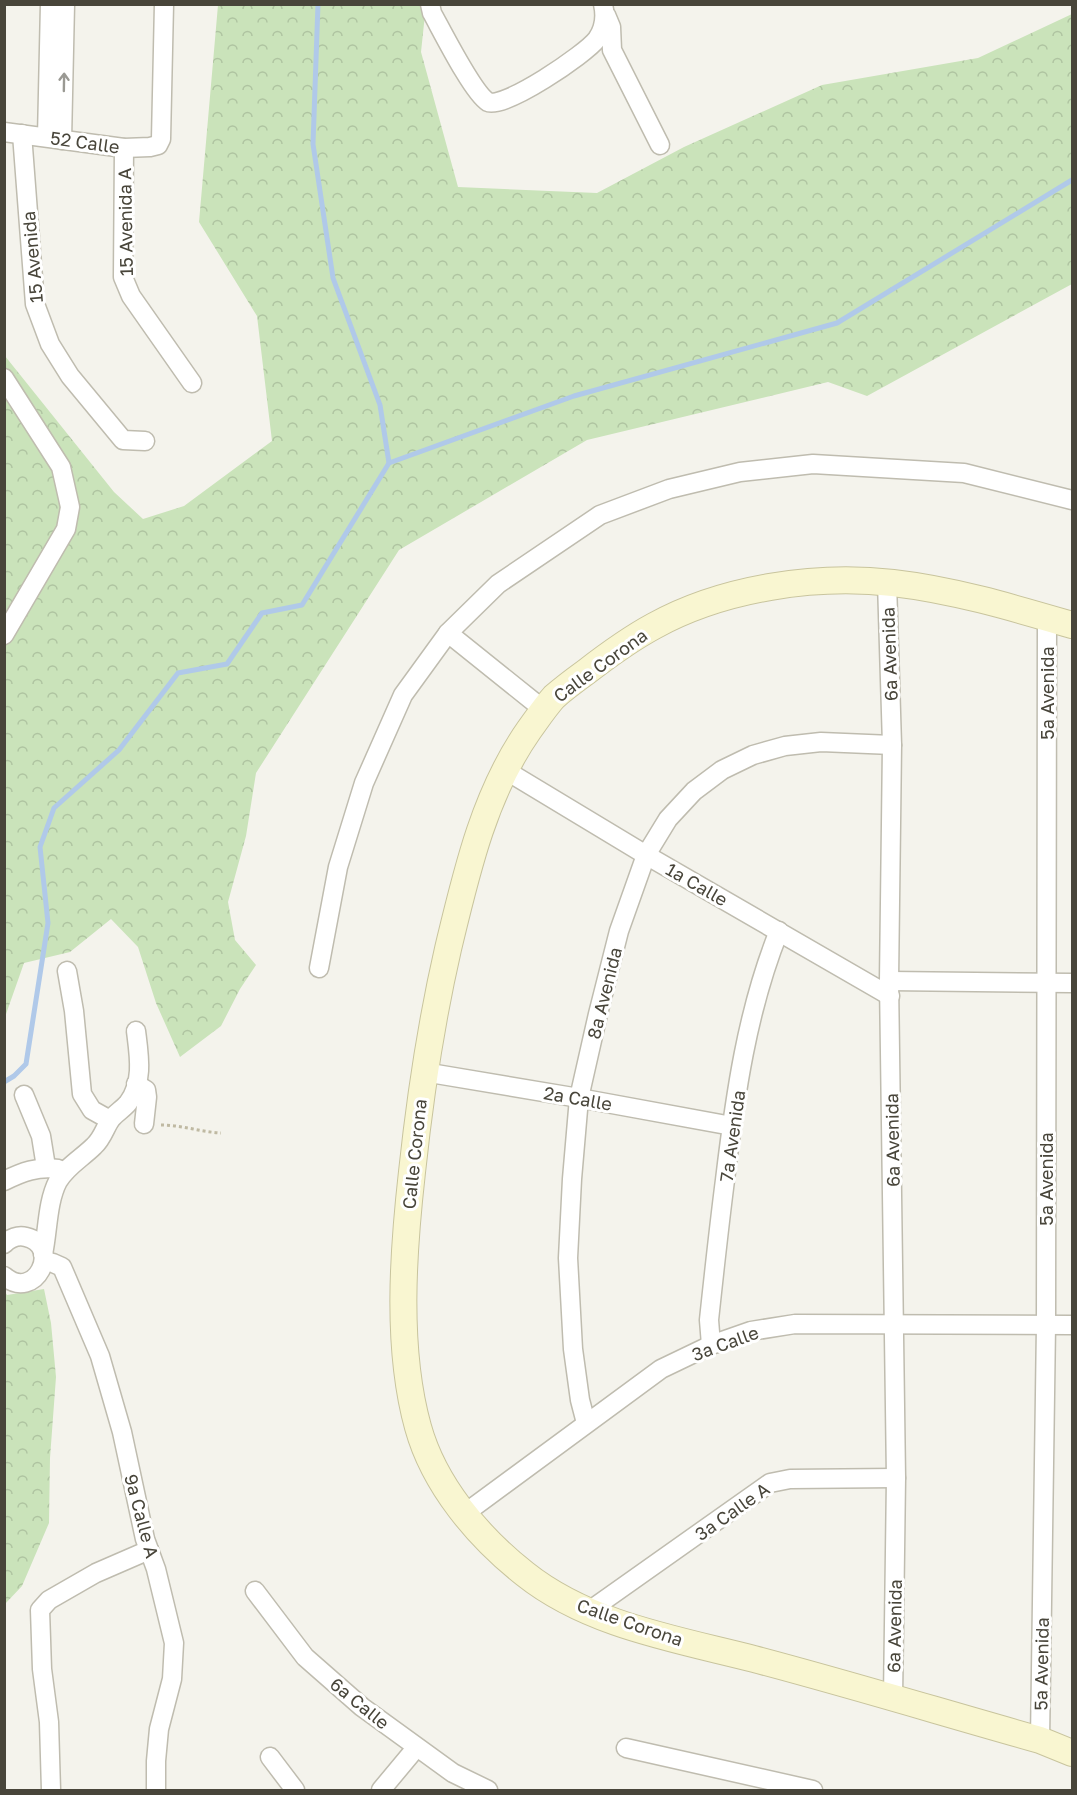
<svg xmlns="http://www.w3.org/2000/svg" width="1077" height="1795" font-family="'Golos Text',sans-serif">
<defs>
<pattern id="forest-crowns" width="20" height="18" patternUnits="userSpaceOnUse" patternTransform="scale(1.5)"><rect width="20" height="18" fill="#cae3ba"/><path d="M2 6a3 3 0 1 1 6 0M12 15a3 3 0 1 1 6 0" fill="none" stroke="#afc4a1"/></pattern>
</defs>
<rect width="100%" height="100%" fill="#f4f3ec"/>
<!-- forest -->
<g fill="url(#forest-crowns)">
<path d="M218,5H426L421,52L458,187L597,193L684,147L822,85L978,58L1072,14V284L867,396L828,382L587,440L399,550L256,773L246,836L228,902L235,940L256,965L240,989L221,1026L180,1057L156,1003L138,947L111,919L70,952L24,963L5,1017V356L114,492L143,519L184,506L272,441L257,316L199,222Z"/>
<path d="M44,1289L51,1323L56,1377L50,1458L49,1523L22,1586L5,1604V1292L7,1295Z"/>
</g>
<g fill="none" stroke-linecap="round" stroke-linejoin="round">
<!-- stream -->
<g stroke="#b0c9e9" stroke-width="5">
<path d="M318,4L313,144L333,278L380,405L389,463"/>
<path d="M4,1082L14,1076L26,1064L48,923L40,847L54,808L119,750L178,673L227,664L262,613L302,605L389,463L574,396L837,323L1072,180"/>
</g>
<defs>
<g id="street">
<path d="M430,4L432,13C442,31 473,93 488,102C503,110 586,54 597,39C604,29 606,17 603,4"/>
<path d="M606,15L611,27L612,50L660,145"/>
<path d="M4,132L124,148L150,147L158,145L161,139L164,4"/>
<path d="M22,134L35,304L50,344L70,376L123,440L145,441"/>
<path d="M47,137L50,4"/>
<path d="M62,140L65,4"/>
<path d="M124,148L123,277L131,296L192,383"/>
<path d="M4,378L61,467L70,507L66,529L4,635"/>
<path d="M887,582L892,745L889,981L896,1478L893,1698"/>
<path d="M448,633L544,710"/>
<path d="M505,770L646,855L890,996"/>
<path d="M319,968L338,867L364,783L403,695L448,633L498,584L600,515L669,489L740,472L813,464L964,473L1072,500"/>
<path d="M67,971L74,1011L82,1094L92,1110L110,1120"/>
<path d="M889,981L1072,983"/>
<path d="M424,1072L579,1098L732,1126"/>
<path d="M136,1084L146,1090L147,1097L144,1124"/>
<path d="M24,1095L41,1136L46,1167"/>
<path d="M4,1181C22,1172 38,1166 58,1169"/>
<path d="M4,1244C10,1238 18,1235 26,1237C63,1246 35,1303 4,1276"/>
<path d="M43,1254C48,1231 47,1202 58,1181C67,1166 82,1158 94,1146C103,1138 105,1127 111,1119C116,1113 123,1109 128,1103C144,1082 139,1055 136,1031"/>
<path d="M44,1261L53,1263L62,1267L100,1356L122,1432L145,1539L156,1569L174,1643L172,1679L159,1729L156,1761V1790"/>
<path d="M711,1345L709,1320C714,1273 719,1227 725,1180C735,1096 747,1010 779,931"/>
<path d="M586,1423L580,1400L573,1349L568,1258L572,1179L579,1098L598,1014L619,931L646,855L668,819L694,791L722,770L753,755L785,746L821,742L892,745"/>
<path d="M464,1514L661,1369L711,1345L751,1331L795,1324L1072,1325"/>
<path d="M255,1591L305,1657L362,1707L453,1773L488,1790"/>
<path d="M589,1611L770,1483L790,1479L896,1478"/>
<path d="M1040,1740L1046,1325L1047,617"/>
<path d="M626,1748L813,1790"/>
<path d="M270,1757L295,1790"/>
<path d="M51,1790L49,1722L42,1669L40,1610L49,1600L96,1573L149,1550"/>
<path d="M381,1790L416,1748"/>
</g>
<path id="secondary" d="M1072,625C1014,608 954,590 893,583C816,574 723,588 654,626C630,639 608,655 586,672C575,680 564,688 554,697C545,707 537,719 529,730C484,794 466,874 448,949C431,1023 420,1097 412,1172C403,1252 396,1348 418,1427C434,1485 478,1537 525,1574C589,1625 676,1639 754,1659C849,1684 944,1713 1040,1740L1072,1753"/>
</defs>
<!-- street casing -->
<use href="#street" stroke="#bfbcaf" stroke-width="21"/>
<!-- secondary casing -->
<use href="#secondary" stroke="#c8c49d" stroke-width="28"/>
<!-- path -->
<path stroke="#bfb9a2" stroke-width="3" stroke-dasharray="3 3" stroke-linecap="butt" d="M161,1125C181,1125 201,1132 221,1133"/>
<!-- street -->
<use href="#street" stroke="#fff" stroke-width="18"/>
<!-- secondary -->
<use href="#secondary" stroke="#f9f6d1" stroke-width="26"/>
</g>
<!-- one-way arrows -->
<defs><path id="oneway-shaft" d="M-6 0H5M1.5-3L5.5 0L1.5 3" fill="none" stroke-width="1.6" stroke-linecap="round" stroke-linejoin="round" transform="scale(1.5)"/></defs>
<use stroke="#9a9993" href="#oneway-shaft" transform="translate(64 82) rotate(-89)"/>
<g text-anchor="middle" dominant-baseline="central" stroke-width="6" stroke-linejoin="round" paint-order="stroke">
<!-- street labels -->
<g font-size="18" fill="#48453a" stroke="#fff">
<text transform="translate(85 142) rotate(8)">52 Calle</text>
<text transform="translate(125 222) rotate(-91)">15 Avenida A</text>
<text transform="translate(32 257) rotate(-95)">15 Avenida</text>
<text transform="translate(889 654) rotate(-92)">6a Avenida</text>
<text transform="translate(600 665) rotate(-36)">Calle Corona</text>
<text transform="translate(1047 693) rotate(-90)">5a Avenida</text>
<text transform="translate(697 884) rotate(30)">1a Calle</text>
<text transform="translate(604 993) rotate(-76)">8a Avenida</text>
<text transform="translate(578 1098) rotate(10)">2a Calle</text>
<text transform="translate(732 1136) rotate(-82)">7a Avenida</text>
<text transform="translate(892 1140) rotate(-91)">6a Avenida</text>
<text transform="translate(414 1154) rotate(-84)">Calle Corona</text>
<text transform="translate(1046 1179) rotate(-90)">5a Avenida</text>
<text transform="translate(725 1343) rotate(-20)">3a Calle</text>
<text transform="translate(732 1511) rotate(-35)">3a Calle A</text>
<text transform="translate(142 1516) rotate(75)">9a Calle A</text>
<text transform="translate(630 1622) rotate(19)">Calle Corona</text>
<text transform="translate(894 1626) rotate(-89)">6a Avenida</text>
<text transform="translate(1041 1664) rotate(-89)">5a Avenida</text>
<text transform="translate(360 1703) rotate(39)">6a Calle</text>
</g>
</g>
<!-- border -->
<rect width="1077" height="1795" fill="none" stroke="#48453a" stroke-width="12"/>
</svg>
